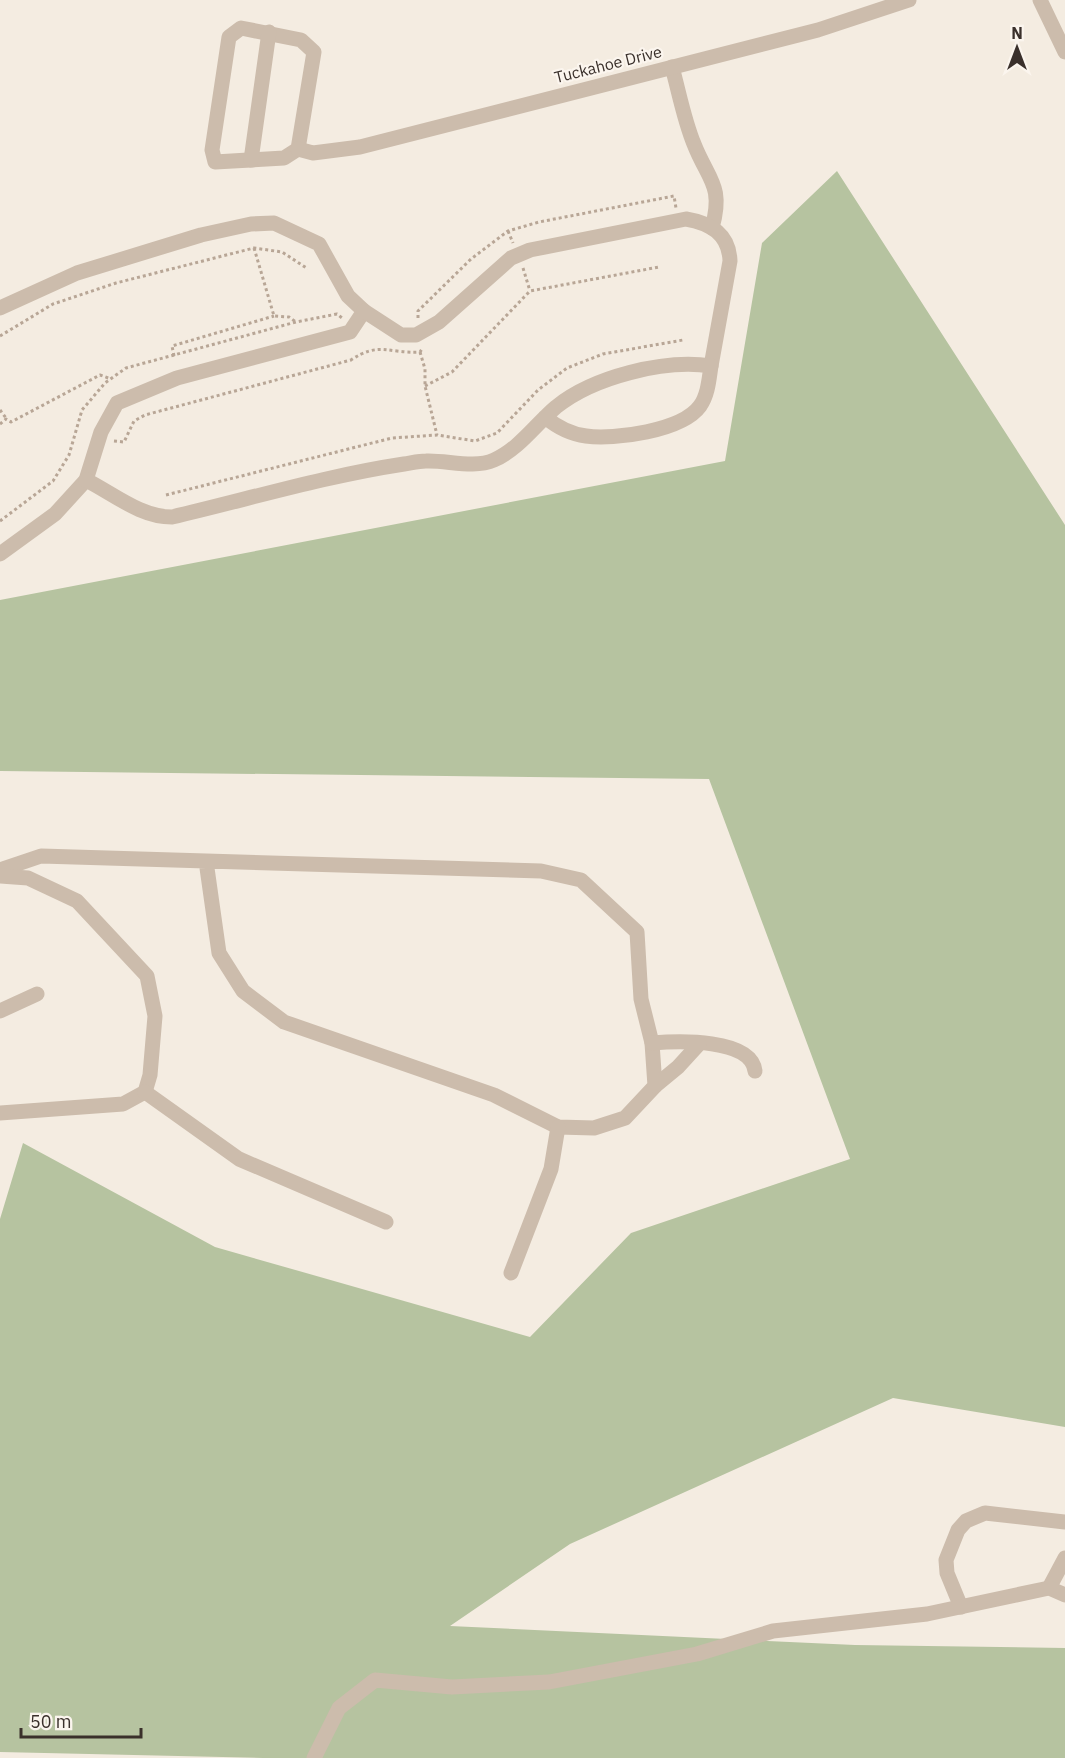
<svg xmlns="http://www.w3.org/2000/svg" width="1065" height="1758" font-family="'IBM Plex Sans',sans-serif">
<rect width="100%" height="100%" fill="#f4ece1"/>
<!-- green -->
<path fill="#b6c3a0" d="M837,171L1065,525V1427L893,1398L570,1544L450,1626L855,1645L1065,1648V1758H263L0,1752V1219L23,1143L215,1247L530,1337L631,1233L850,1159L709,779L0,771V600L725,461L762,243Z"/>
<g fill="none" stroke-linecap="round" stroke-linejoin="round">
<!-- path -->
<g stroke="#b8a696" stroke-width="3" stroke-dasharray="3 3" stroke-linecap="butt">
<path d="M508,231L513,243"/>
<path d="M254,248L274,316L289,317L296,322"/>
<path d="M523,268L530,291"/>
<path d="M418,318V311L471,259L508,231L539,222L674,196L676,208"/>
<path d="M0,336L53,304L116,283L254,248L282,252L308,269"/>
<path d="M420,352L425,369V386L437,435"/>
<path d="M174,356L172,346L274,316"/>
<path d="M425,386L452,372L530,291L659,267"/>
<path d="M0,410L6,418"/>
<path d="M0,424L6,419L11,422L100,375L111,379"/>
<path d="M114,441L124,442L134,421L145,415L351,360C379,341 389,354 420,352L422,349"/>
<path d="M166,495L392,438L437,435L475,441L497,433L538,390L567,368L603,354L683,340"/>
<path d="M0,521L53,481L69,455L82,410L105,383L126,368L296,322L337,314L342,318"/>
</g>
<!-- minor -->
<g stroke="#ccbcac" stroke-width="15">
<path d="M1040,0L1065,52"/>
<path d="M241,28L301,40L314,52L298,149L284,158L215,162L212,150L229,37Z"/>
<path d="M672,67C679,92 684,120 694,144C708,180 724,185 712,228"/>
<path d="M298,149L313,153L360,147L818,30L909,0"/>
<path d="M251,160L269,32"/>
<path d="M0,308L77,273L201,235L251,224L274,223L319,244L348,296L364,311L350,332L177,378L117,403L101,432L86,480L55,514L0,554"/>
<path d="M364,311L401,335H416L439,322L511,258L530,250L686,219C710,223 729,234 730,261L711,366"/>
<path d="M86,480C114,494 140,517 172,517C249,499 325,476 404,464C411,463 419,461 426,461C447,460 474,469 494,460C519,449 536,424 556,407C593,377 664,359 711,366C709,379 708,395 700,406C682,431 614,440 586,436C570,434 557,427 545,417"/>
<path d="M0,870L41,856L541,871L581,880L637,932L641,999L652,1043L655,1086L625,1118L594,1128L558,1127L494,1095L284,1022L243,991L219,953L206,861"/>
<path d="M0,876L28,878L77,901L147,976L155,1016L150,1075L145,1092L123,1104L0,1113"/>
<path d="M0,1011L37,994"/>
<path d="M652,1043C678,1041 751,1038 755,1071"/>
<path d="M655,1086L678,1067L699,1044"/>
<path d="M145,1092L239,1159L386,1222"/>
<path d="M511,1273L551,1169L558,1127"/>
<path d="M1049,1588L1065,1558"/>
<path d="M961,1607L947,1573L946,1560L958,1530L966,1521L985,1513L1065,1522"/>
<path d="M314,1758L339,1708L375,1680L452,1687L549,1682L697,1654L773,1631L927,1614L1049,1588L1065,1595"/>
</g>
</g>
<g text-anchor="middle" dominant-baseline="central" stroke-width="4.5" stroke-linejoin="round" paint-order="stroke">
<!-- street labels -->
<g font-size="16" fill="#3a302b" stroke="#fbf5ee">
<text transform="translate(608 64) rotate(-14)">Tuckahoe Drive</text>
</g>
</g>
<!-- north arrow -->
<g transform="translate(1017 48)" stroke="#fbf5ee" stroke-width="4.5" paint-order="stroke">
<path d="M0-4.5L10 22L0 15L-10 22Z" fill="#3a302b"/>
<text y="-9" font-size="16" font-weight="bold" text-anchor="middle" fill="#3a302b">N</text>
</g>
<!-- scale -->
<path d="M21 1728v9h120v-9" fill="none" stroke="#3a302b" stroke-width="3"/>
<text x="30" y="1728" font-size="18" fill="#3a302b" stroke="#fbf5ee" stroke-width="4.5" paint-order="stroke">50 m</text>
</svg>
